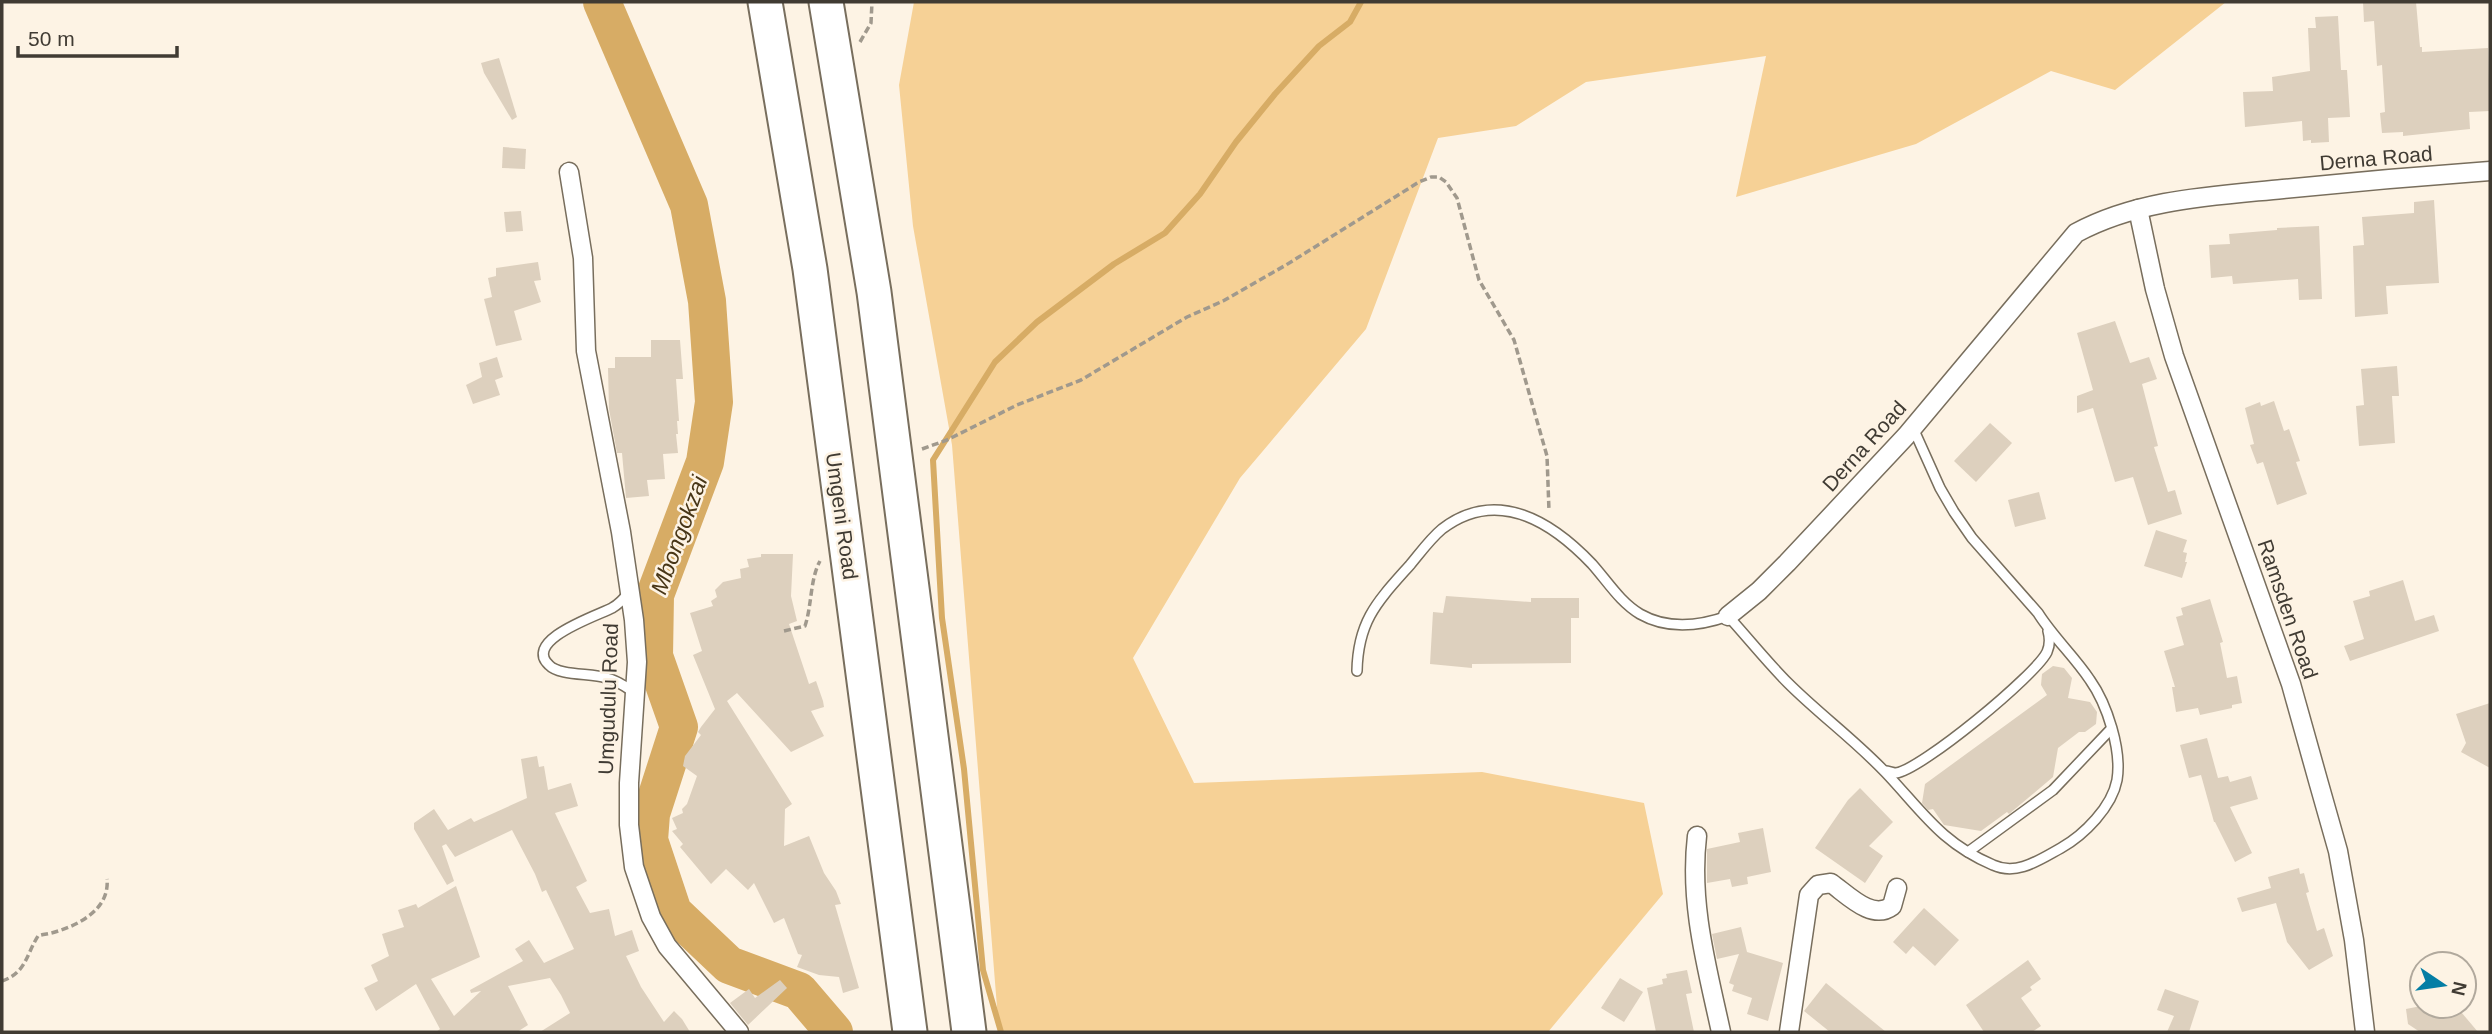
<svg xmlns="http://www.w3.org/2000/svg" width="2492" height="1034" font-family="Helvetica,sans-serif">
<rect width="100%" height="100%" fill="#fdf3e4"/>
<!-- green -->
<path fill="#f6d196" d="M914,2H2226L2115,90L2051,71L1916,144L1736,197L1766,56L1586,82L1516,126L1438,138L1366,329L1240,478L1133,658L1194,783L1482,772L1644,803L1663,894L1548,1032H999L952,445L913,226L899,85Z"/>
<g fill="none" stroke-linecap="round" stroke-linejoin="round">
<!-- stream -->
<path stroke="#d7ac65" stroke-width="6" d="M1001,1032L983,970L964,769L942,618L933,460L995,362L1037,322L1114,264L1165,233L1200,194L1236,142L1275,94L1319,46L1350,22L1361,2"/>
<!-- river -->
<path stroke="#d7ac65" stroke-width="38" d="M602,2L689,205L707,301L714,402L705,462L655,595L654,656L679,727L651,814L649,840L673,912L729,965L799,991L834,1032"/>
</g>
<!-- building -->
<g fill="#ddd0be">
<path d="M2363,2H2416L2420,47H2422V52L2488,48L2490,111L2469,112L2470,129L2403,136V132L2382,133L2380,113L2385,112L2382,65L2377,66L2374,21L2364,22Z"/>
<path d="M2338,16L2341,70H2347L2350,117L2328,118L2329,142L2311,143V140L2303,141L2302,121L2245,127L2243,92L2273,91L2272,77L2310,71L2308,28H2316L2315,17Z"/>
<path d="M499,58L517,117L512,120L484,73L481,63Z"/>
<path d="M503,147L526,149L525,169L502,168Z"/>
<path d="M2434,200L2439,283L2386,286L2388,314L2355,317L2353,246L2364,245L2362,217L2414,213V202Z"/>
<path d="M521,211L523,231L506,232L504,212Z"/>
<path d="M2319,226L2322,299L2299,300L2298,279L2233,284L2232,276L2211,278L2209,245L2230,244L2229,234L2277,230V228Z"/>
<path d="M538,262L541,280L534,281L541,302L514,311L522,340L496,346L484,299L492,297L488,278L496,276V268Z"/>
<path d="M2115,321L2130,363L2149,357L2157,379L2142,384L2158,446L2154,447L2168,492L2175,490L2182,514L2148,525L2133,477L2115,482L2093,408L2077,413V396L2093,390L2077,333Z"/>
<path d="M651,340H680L683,379H676L679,421H677L678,434H676L678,453L663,454L665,479L647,480L649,496L626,498L622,453H617L609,409L608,368H615V357H651Z"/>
<path d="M497,357L503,377L495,380L500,395L473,404L466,385L482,377L479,363Z"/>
<path d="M2397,366L2399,396H2392L2395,443L2359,446L2356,406L2364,405L2361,369Z"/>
<path d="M2274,401L2284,431L2289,429L2300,461L2296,462L2307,494L2277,505L2263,462L2257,464L2250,445L2254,444L2245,408L2260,402L2261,406Z"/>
<path d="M1990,423L2012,443L1976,482L1954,461Z"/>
<path d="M2039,492L2046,519L2015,527L2008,500Z"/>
<path d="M2156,530L2187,540L2183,552L2187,553L2185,562H2187L2182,578L2144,566Z"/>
<path d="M761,554H793L791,596L797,621L789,624L809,684L816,681L823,701L824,707L811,711L824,736L791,752L737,693L727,701L792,804L785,809L784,846L809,836L824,873L836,891L841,904L835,905L859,988L843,993L839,977L819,975L797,967L802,955L798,954L784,918L774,923L754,883L748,890L726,869L711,884L680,847L683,844L672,831L677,829L672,818L683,813L682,809L687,804L697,776L683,766L685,756L701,735L698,732L701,727L715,709L693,655L702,651L690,613L713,606L711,601L717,597L715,590L723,582L741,578L740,569L749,567L747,559L761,557Z"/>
<path d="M2403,580L2415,621L2434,615L2439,631L2350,661L2344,646L2364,639L2353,601L2370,596L2369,591Z"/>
<path d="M1446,596L1531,602V598H1579V618H1571V663L1472,664V668L1430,664L1433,612L1443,613Z"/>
<path d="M2210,599L2223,642L2220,643L2227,678L2237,676L2242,703L2232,705V708L2200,715L2198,708L2176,712L2172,687H2175L2164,651L2184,645L2176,617L2183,615L2181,608Z"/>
<path d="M2053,666L2064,668L2072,678L2068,698L2090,702L2097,712L2096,724L2085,732H2079L2058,748L2053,777L2009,814L2007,812L1981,831L1944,825L1933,809L1928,810L1922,803L1925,784L2047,695L2041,685L2042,674Z"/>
<path d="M2490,703V768L2461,752L2466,743L2456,714Z"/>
<path d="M2207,738L2218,778L2228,776L2230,782L2251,776L2258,799L2230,807L2252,853L2235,862L2215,822H2214L2201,775L2189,778L2180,745Z"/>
<path d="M537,756L539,767L544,766L548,790L571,783L578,806L555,813L587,881L576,887L590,913L609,909L615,936L632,930L639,951L626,956L641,987L664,1022L674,1011L682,1019L690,1032H540L570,1013L561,995L550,978L508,986L528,1025L517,1032H436L440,1029L416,984L376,1011L364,988L378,981L371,965L389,956L382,934L404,927L398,910L416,904L418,908L456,886L480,957L431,979L454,1016L481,991L471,993L470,990L523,961L515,949L529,940L544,963L574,949L546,890L542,892L535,874L512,830L455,857L446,844L442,846L454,881L447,885L414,829V823L434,809L448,830L471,818L474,822L527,798L521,759Z"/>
<path d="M1860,788L1893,822L1869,846L1883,856L1865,883L1815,848L1848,800Z"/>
<path d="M1763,828L1771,872L1747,877L1748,884L1732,887L1730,879L1707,883V849L1740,842L1738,833Z"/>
<path d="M2299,868L2300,874L2304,873L2309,892L2306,893L2317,931L2324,928L2333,956L2309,970L2287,942L2276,903L2242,912L2237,898L2271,888L2268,877Z"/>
<path d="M1924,908L1959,940L1935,966L1913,946L1906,954L1893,942Z"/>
<path d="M1741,927L1747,952L1783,963L1768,1021L1747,1014L1752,998L1732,991L1734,985L1729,983L1739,954L1717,959L1712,934Z"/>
<path d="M2028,960L2041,979L2030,987L2032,990L2021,998L2041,1026L2032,1032H1984L1966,1005Z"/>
<path d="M1687,970L1692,993L1686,994L1694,1032H1656L1647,988L1663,984L1662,979L1667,978L1666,974Z"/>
<path d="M1620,978L1643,992L1624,1022L1601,1008Z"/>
<path d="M780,980L787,988L748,1025L730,1003L749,989L755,998Z"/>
<path d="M1826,983L1886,1032H1830L1804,1011Z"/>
<path d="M2165,989L2199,1001L2189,1032H2167L2174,1016L2157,1010Z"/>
<path d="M2421,1006H2456L2478,1032H2420L2408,1024L2406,1009Z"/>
</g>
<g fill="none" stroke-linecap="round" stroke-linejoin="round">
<defs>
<g id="lane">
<path d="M628,593C623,600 619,604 612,608C599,615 522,640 549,665C559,676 592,673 606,678C617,680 626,687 635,693"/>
<path d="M1357,671C1358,620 1378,601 1410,565C1420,553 1430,539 1442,529C1497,487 1552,522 1592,564C1608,582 1620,602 1640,614C1668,630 1700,626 1728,616C1748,638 1767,662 1788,683C1819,714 1856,741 1886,773C1922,811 1941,843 1993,865C2017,876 2039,860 2061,848C2084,835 2112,807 2117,780C2122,750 2107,704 2090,680C2074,656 2053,637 2038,613L1972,538L1954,512L1940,488L1913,428"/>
<path d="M1886,771C1888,771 1894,773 1896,773C1921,770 2036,675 2047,652C2050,645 2050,638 2048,631"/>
<path d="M1968,852L2053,790L2111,729"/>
</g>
<g id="street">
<path d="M569,172L583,258L586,351L621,532L634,620L637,662L629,783V825L634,867L651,917L667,946L739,1032"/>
<path d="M2138,209L2155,289L2174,356L2291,684L2319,784L2338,851L2354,940L2365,1032"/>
<path d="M1728,616L1759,591L1787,563L1906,436L2076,233C2139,199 2213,196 2283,189C2352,182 2421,176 2490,171"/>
<path d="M1697,836C1689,904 1707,967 1721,1032"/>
<path d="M1789,1032L1809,895L1818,885L1831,883C1848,895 1872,921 1892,906L1897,888"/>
</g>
<g id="highway">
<path d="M765,2L810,269L910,1032"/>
<path d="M826,2L874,292L969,1032"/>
</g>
</defs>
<!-- lane casing -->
<use href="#lane" stroke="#786e5d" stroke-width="12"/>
<!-- street casing -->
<use href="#street" stroke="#786e5d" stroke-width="21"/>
<!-- highway casing -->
<use href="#highway" stroke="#786e5d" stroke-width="37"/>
<!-- path -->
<g stroke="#a0998d" stroke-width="3.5" stroke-dasharray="7 3.5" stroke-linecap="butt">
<path d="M860,42L871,23L872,2"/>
<path d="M922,449L947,440L1017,405L1081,380L1187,317L1223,301L1286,265L1419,182L1431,177H1439L1446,182L1457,198L1479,280L1514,340L1547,456L1549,511"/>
<path d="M784,631L805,626C812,605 810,579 820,561"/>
<path d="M2,981C26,973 26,955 38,936C43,934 49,934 55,932C79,925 110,909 107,879"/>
</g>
<!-- lane -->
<use href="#lane" stroke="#fff" stroke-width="9"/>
<!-- street -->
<use href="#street" stroke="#fff" stroke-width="18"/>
<!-- highway -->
<use href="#highway" stroke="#fff" stroke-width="33"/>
</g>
<g text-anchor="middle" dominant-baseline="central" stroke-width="5" stroke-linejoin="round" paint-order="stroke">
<!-- street labels -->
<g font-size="21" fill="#403b33" stroke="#fdf3e4">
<text transform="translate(2376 158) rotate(-5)">Derna Road</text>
<text transform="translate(1864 446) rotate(-48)">Derna Road</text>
<text transform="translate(842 516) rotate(82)">Umgeni Road</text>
<text transform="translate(2288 609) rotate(71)">Ramsden Road</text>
<text transform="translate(608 699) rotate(-88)">Umgudulu Road</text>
</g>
<!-- water labels -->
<g font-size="23" font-style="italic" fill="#483617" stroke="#fdf3e4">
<text transform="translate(679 535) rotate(-70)">Mbongokzai</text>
</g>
</g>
<!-- border -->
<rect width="2492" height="1034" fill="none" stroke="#403b33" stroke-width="7"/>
<!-- north arrow -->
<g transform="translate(2443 985) rotate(103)"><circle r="33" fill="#fdf3e4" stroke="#b1a99d" stroke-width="2"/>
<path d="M0-5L12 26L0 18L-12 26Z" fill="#047ea5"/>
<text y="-10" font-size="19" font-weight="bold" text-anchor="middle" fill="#403b33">N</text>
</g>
<!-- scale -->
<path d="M18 46v10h159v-10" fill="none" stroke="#403b33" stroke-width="3.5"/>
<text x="28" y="46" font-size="21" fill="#403b33" stroke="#fdf3e4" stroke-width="5" paint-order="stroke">50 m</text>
</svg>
